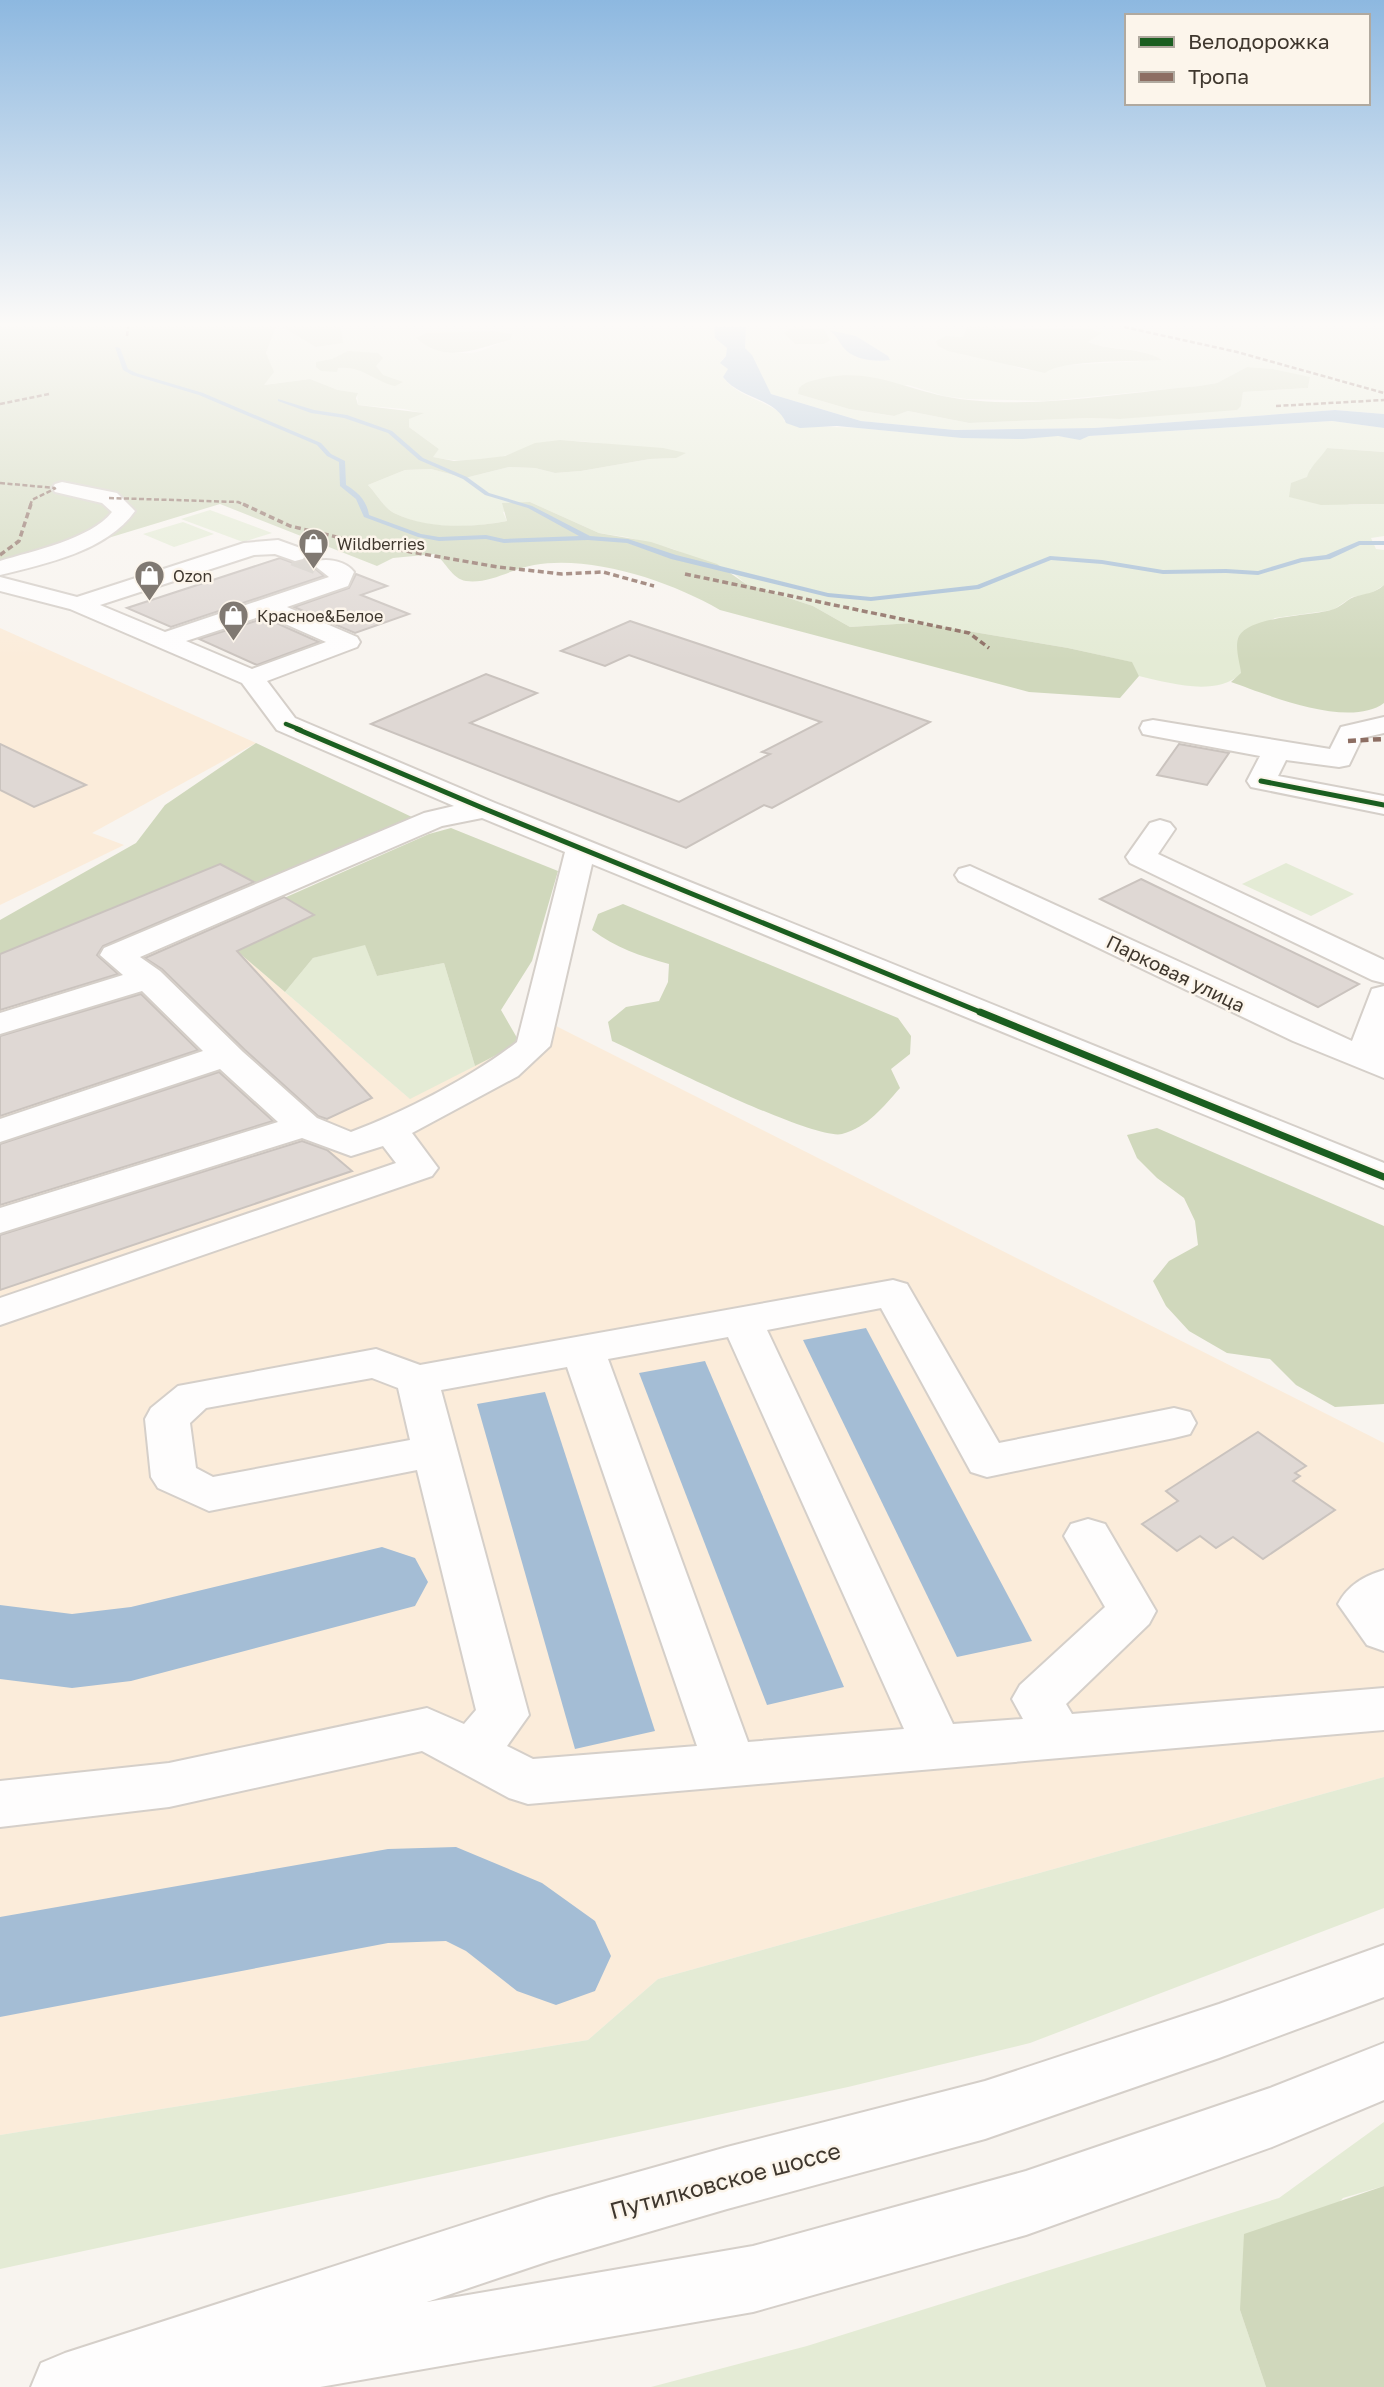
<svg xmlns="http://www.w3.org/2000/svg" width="1384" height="2387" font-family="'Golos Text',sans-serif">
<rect width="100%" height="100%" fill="#f8f4ef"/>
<!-- built -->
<g fill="#fbecda">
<path d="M0,628L216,725L256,743L92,833L124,845L0,905Z"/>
<path d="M220,864L284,898L237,951L409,1098L556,1026L1384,1443V1777L658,1979L588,2040L0,2135V954Z"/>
</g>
<!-- green -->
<g fill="#e4ebd5" fill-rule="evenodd">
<path d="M276,327H282L317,347L342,343L341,327H714L715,338L727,348L726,356L721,361L729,369L723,377C737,397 764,399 783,415L784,421C809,429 832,426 858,428C923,434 986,440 1052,436C1065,435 1075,441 1089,436L1332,421L1384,428V452L1327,448L1319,462L1310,469L1349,505L1384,504V536L1371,538L1376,549L1384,550V585L1370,594L1352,597L1333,610L1275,618L1239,637L1241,674C1214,697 1170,683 1139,676L1131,662L1068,648L944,627L912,623L850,627L813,606L746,584L733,573L673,549L626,537L599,533L530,502L503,512L507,521C472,528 427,530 394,513C384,508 376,493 368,485L405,470L431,469L465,478L509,467L535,468L555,473L581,471L650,459L676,458C638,451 597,439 559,441C539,441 525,449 507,455C484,463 456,462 432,457L439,449L409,427L408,419L422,413L404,409L358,405L357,393L338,390L310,379L263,385L273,372L266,353ZM426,333L510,340C500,343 492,346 483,350C459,359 437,348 416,339Z"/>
<path d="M746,327H969L963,337L964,355L983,357L1026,370L1067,365L1161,360C1142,346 1110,351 1087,342L1101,333L1090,328L1065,327H1384V414L1335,410L1094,428L955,430L861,421L771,394L745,348ZM856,336L888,356L880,361C863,360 845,356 839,337ZM1247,367L1273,369L1310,378L1308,388L1243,392L1241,406L1120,419L1088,418L969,423L908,411L893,416L849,409L798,394L908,385L944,396L967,399L1047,401L1199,386L1217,383Z"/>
<path d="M210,510L272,533L243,542L181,519Z"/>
<path d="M183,522L214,534L174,547L143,534Z"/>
<path d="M1286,863L1354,894L1311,916L1242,884Z"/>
<path d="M365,944L377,976L444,963L475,1066L410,1099L285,992L313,958Z"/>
<path d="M1384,1777V1908L1030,2043L848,2087L0,2269V2135L588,2040L658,1979Z"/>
<path d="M1384,2122V2186L1343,2198L1240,2310L1266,2387H651L807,2346L1279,2198Z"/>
</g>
<!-- forest -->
<g fill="#d0d8bc">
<path d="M0,327H276L266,353L274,372L264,385L310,379L338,390L358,393L356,398L358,405L424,413L409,419V427L439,449L433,457L454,461L480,459L505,456L535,443L560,440L663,448L686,453L676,458L650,459L581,471L555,473L535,468L509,467L465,478L431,469L405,470L368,485C376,493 384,508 394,513C427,529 472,528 507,521L502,503L530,502L599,533L651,542L717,564L746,584L813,606L850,627L912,623L944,627L1068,648L1132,662L1139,676L1120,698L1029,692L720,610C670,581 592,555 534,565C511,569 490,584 466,581C452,579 446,562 435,554L393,558L377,566L220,504L3,570L0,569Z"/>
<path d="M282,327H341L343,343L316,347Z"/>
<path d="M794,327L824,329L830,340L824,344H795L784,333Z"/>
<path d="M967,327L1090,328L1102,333L1088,342C1112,352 1140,346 1162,360C1136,362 1063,359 1045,373L948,351L938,346L936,341L945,336L963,337Z"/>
<path d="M494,331L512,334L510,340C477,348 447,365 416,338L426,333Z"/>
<path d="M348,351L378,353L383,358L376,366L383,375L403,382L395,386C374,381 361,365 338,368L337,372L321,371L316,367V362L332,359Z"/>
<path d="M1247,367L1273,369L1310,377L1308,388L1243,392L1241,406L1237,410L1120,419L1088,418L969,423L908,411L894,416L849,409L798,394L799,388C807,380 817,380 828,377C872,370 901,387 943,396C1022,412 1119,393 1199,386L1217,383Z"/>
<path d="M1327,448L1384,452V504L1321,505L1289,497L1291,483L1307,477C1310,466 1321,458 1327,448Z"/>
<path d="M1384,585V703C1349,729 1268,695 1231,682L1241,673C1240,663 1234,646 1239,636C1251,616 1310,616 1331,610C1340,608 1346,600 1354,597C1366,593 1374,594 1384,585Z"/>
<path d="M256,743L414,818L257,883L220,864L0,954V920L136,843L165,805Z"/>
<path d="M451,828L558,871L532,961L501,1010L520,1043L475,1066L444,963L377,976L365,945L313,958L285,992L237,951L313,915L284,898L429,834Z"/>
<path d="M623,904L898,1018L911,1036L910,1054L891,1069L900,1088C883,1107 868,1127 842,1134C813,1141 649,1058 612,1041L608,1022L626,1007L659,1001L668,982L669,964C640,956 616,948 592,930L598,914Z"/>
<path d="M1157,1128L1384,1226V1404L1335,1407L1296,1385L1270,1359L1227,1353L1189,1331L1166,1306L1153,1281L1169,1261L1198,1245L1195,1221L1184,1198L1157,1178L1137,1158L1127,1135Z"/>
<path d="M1384,2186V2387H1266L1240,2310L1244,2234Z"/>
</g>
<!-- water -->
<g fill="#a4bdd5">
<path d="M714,327H746L745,348L752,355L771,394L861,421L955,430L1094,428L1335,410L1384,414V428L1332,421L1089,436L1080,440L1058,436L1023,439L962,438L837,426L800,428L786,423C775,397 739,399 723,377L728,369L720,363L726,356L727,348L715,338Z"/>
<path d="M829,330L856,336L888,356L890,360C874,362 853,360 843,347C838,340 837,336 829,330Z"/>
<path d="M866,1328L1032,1641L957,1657L803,1340Z"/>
<path d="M705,1361L844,1687L767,1705L639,1373Z"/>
<path d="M545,1392L655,1731L575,1749L477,1404Z"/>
</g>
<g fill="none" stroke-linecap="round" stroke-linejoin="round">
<!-- stream -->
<path fill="#a4bdd5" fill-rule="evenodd" d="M115,347L120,348L128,369L136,373L203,393L321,443L331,454L345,461L346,485C358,492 367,501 369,515L421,534L439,537L486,535L504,539L579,536L528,508L485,495L463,479L419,460L388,433L344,418L311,413L278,401V399L314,410L347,415L392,431L423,458L467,477L489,493L532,506L590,536L628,539L676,555L828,593L871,597L977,585L1050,556L1102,560L1163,570L1226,569L1258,571L1301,558L1326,555L1359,541H1384V545H1360L1330,559L1302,562L1258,575L1226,573L1163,574L1102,564L1051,560L979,589L871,601L828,597L671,559L627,543L588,540L504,543L486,539L439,541L418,537L364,517L356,499L340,486L339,462L327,456L317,445L199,395L132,375L123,370Z"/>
<!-- river -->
<g fill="#a4bdd5" fill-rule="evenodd">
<path d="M382,1547L415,1558L428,1582L415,1606L131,1681L72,1688L0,1679V1605L72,1614L131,1607Z"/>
<path d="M456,1847L542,1883L595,1921L611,1956L595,1991L556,2005L517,1991L466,1951L446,1941L388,1943L0,2017V1917L388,1849Z"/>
</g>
</g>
<!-- building -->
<g fill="#dfd8d4" stroke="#cac3be" stroke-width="2">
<path d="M308,556L316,559L312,566L324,576L171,627L127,608L280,558L296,564L304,562Z"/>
<path d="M356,574L387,586L361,595L409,614L355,633L294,607L349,588Z"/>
<path d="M265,618L319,642L257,665L199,639Z"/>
<path d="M630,621L702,645L930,722L772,808L764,805L686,848L371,724L486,674L537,693L470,723L679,802L770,754L762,752L821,722L629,655L605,666L561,651Z"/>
<path d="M0,744L86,785L34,807L0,790Z"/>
<path d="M1179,744L1229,753L1207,785L1157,775Z"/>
<path d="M220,864L254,882L103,946L97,955L118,974L0,1010V954Z"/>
<path d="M1141,879L1172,894L1359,984L1318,1007L1100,899Z"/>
<path d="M284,897L314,915L237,951L372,1098L327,1119L318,1116L245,1050L162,969L145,958Z"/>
<path d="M141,994L198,1050L0,1116V1036Z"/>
<path d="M219,1072L273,1121L0,1205V1144Z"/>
<path d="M302,1141L327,1150L352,1171L0,1290V1235Z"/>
<path d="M1258,1432L1306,1466L1295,1473L1300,1476L1293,1481L1335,1510L1263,1559L1233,1537L1216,1548L1200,1536L1177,1551L1142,1524L1178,1501L1166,1491Z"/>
</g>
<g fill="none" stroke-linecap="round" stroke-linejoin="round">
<!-- minor-tunnel -->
<path stroke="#d3cec8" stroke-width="24" stroke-dasharray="24 12" stroke-linecap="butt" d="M295,554L326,566"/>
<defs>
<g id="minor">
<path d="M62,482L117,493L135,511C107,551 45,564 0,575V561C32,551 91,539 112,512L102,503L55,492L52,488L55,484Z"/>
<path d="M278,540L303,549L306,554L303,559L295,561L275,554L254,555L100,605L165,632L329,577L315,566L318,561C329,558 347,562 354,572L348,586L287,607L357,637L360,642L357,647L267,681L295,718L495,803L1384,1163V1188L592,864L550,1046L518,1076L412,1133L438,1168L432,1176L0,1325V1298L396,1163L383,1146L351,1156L302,1138L0,1233V1208L278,1122L220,1069L0,1142V1119L203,1051L142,991L0,1034V1013L123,975L100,955L104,948L424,813L454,806L277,730L242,683L70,609L0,591V577L77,597L244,543ZM265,615L326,642L252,669L186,641ZM482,818L565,852L517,1042C472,1077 405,1112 351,1132L317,1118L243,1052L160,971L140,957L442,826Z"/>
<path d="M1384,717V733L1362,738L1349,765L1339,767L1286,760L1278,776L1384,796V814L1251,787L1247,781L1260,756L1153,736L1143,734L1140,728L1143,722L1153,720L1330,749L1341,727Z"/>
<path d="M1160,820L1170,823L1175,829L1158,854L1384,960V983L1372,980L1130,863L1126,857L1150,823Z"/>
<path d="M970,866L1352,1041L1372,989L1384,986V1078L1293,1041L959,881L955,875L959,869Z"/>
<path d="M893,1280L907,1284L999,1443L1174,1408L1190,1412L1196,1423L1190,1434L1174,1438L987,1477L971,1472L881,1308L767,1330L953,1724L1023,1719L1012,1699L1020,1685L1105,1607L1064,1536L1071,1524L1088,1519L1105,1524L1156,1611L1149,1624L1066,1704L1072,1714L1384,1688V1730L528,1804L509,1798L422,1751L169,1807L0,1827V1781L169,1763L427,1708L464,1724L476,1710L417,1470L209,1511L158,1488L151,1477L145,1419L151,1408L178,1386L376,1349L420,1365ZM728,1337L904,1729L748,1742L608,1359ZM567,1367L697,1746L533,1759L507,1746L529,1715L441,1390ZM372,1378L398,1388L410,1440L213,1477L196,1468L190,1423L206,1408Z"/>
<path d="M1384,1570V1651L1367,1645L1338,1604C1348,1585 1364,1576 1384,1570Z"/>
</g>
<path id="major" d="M1384,1945V1997L1219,2058L985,2139L727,2209L549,2261L427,2302L753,2246L1026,2171L1270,2088L1384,2043V2100L1272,2147L1026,2235L753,2312L320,2387H31L41,2363L65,2353L549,2197L727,2147L985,2081L1219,2004Z"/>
</defs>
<!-- minor casing -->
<use href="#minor" stroke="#d5cfc9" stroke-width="4"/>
<!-- major casing -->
<use href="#major" stroke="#d5cfc9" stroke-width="4"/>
<!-- minor -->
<use href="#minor" fill="#fefdfd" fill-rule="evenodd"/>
<!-- major -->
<use href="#major" fill="#fefdfd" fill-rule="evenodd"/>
<!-- quiet-far2 -->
<g stroke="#8d6e63" stroke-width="2.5" stroke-dasharray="5 2.5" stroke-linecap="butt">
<path d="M1124,327L1237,352L1384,393"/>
<path d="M127,336L128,327"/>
<path d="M0,404L49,394"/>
<path d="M1276,406L1384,400"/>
<path d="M0,483L55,488"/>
<path d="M109,498L238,502L247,506"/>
<path d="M30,506L32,500L56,488"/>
</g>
<!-- quiet-far1 -->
<g stroke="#8d6e63" stroke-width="3.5" stroke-dasharray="6 3.5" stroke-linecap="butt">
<path d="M243,504L290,526L371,545L498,567L562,574L603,572L654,586"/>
<path d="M0,555L19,541L31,504"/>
<path d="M685,574L969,633L989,648"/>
</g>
<!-- quiet -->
<path stroke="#8d6e63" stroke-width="4.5" stroke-dasharray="8 4.5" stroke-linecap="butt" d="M1348,741L1384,739"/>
<defs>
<path id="cycleway-far2" d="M286,724L301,730"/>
<g id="cycleway-far1">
<path d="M297,729L485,809L985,1014"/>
<path d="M1261,781L1384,805"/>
</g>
<path id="cycleway" d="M980,1012L1384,1177"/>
</defs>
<!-- cycleway-far2 casing -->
<use href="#cycleway-far2" stroke="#fcf5eb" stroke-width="7"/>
<!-- cycleway-far1 casing -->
<use href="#cycleway-far1" stroke="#fcf5eb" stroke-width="9"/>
<!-- cycleway casing -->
<use href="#cycleway" stroke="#fcf5eb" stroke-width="11"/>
<!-- cycleway-far2 -->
<use href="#cycleway-far2" stroke="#1b5e20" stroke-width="4.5"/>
<!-- cycleway-far1 -->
<use href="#cycleway-far1" stroke="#1b5e20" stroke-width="5"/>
<!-- cycleway -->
<use href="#cycleway" stroke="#1b5e20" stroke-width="7"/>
</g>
<!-- sky -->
<linearGradient id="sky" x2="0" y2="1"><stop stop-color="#8db8e0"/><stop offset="0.49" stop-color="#fcfaf8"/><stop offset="1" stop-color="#fcfaf8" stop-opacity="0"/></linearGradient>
<rect width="1384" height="661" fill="url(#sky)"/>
<!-- icons -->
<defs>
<symbol id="shop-pin" viewBox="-11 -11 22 30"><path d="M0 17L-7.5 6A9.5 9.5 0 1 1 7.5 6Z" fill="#807972" stroke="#fcf5eb"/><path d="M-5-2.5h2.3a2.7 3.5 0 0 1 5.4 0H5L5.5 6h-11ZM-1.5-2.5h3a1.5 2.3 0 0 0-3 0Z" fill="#fff"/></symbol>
</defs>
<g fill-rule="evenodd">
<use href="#shop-pin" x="296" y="526" width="35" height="47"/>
<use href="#shop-pin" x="132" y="558" width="35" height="47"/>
<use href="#shop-pin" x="216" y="598" width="35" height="47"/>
</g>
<g text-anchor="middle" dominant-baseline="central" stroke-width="5" stroke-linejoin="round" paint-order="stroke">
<!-- far-poi labels -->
<g font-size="16" fill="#3f372e" stroke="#fcf5eb" text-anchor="start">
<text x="337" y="544">Wildberries</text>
<text x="173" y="576">Ozon</text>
<text x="257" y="616">Красное&amp;Белое</text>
</g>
<!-- street labels -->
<g font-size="19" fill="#3f372e" stroke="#fcf5eb">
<text transform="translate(1176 973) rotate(26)">Парковая улица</text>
</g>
<!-- near-street labels -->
<g font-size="23" fill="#3f372e" stroke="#fcf5eb">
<text transform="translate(725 2180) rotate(-15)">Путилковское шоссе</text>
</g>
</g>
<!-- legend -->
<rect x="1125" y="14" width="245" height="91" fill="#fcf5eb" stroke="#b0a99f" stroke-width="2"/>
<rect x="1139" y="37" width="35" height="10" fill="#1b5e20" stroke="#b0a99f" stroke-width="2"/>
<text x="1188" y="49" font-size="21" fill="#3f372e">Велодорожка</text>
<rect x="1139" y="72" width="35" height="10" fill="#8d6e63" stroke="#b0a99f" stroke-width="2"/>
<text x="1188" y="84" font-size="21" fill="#3f372e">Тропа</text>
</svg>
